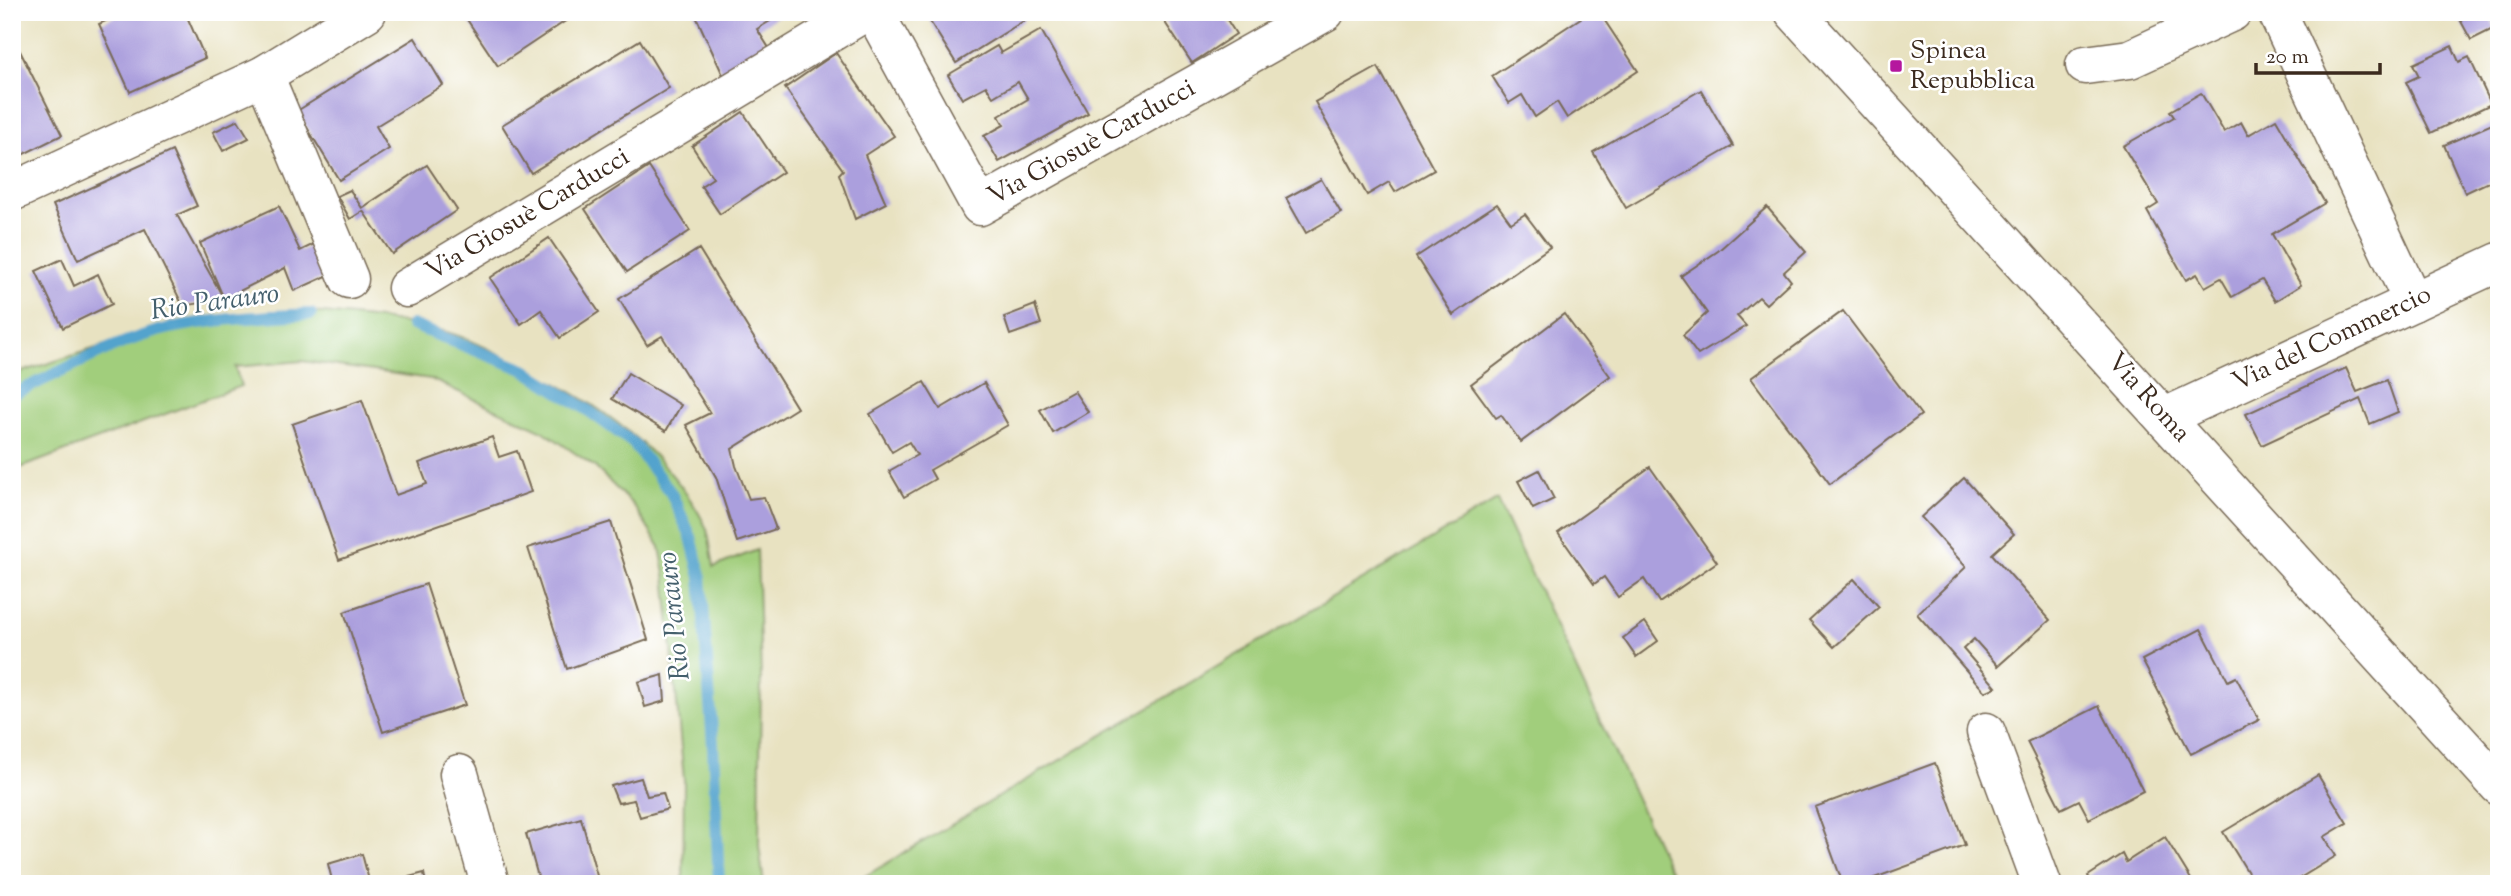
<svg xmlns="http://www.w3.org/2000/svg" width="2511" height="896" font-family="'Sorts Mill Goudy',serif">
<rect width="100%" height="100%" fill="#fff"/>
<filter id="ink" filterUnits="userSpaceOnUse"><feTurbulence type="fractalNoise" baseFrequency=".0143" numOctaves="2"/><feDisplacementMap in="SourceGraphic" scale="14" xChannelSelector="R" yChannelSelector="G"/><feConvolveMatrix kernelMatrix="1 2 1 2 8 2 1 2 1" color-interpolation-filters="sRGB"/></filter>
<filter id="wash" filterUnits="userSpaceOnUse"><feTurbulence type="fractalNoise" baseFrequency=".00686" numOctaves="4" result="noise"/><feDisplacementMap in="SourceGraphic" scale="28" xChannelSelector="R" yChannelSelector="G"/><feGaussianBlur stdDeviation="1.57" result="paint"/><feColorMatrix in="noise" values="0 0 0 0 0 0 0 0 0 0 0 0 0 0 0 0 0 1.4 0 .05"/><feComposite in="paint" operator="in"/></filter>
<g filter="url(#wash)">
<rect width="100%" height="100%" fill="#e8e2c1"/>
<!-- green -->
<g fill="#a1ce7b" stroke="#6e7c4c" stroke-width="2">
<path d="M302,311C348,316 398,319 443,331C470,338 497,353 521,365C584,396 641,432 683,489C692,502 702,516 707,530C710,542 712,555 714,567L757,550L761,678L759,846L764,884H683L684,780L665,574L660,547L633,505L595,467L543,431L431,379L302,361L235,367L241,386L12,471V375L152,330L230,317Z"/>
<path d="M1497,500L1676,884H852Z"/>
</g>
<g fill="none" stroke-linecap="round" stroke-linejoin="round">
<!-- stream -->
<g stroke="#52a3cd" stroke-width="12">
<path d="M412,325L525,370L586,409L633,443L671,493L691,537L701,577L713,745L719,884"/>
<path d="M12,395C62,372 118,339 171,328C217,318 265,317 311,314"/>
</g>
</g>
<g id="blocks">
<!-- building -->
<g fill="#ab9fdd">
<path d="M125,12H185L205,58L130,92L99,24Z"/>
<path d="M462,12H579L498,66Z"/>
<path d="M694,12H785L757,29L769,48L723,75Z"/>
<path d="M924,12H1020L1025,20L956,63Z"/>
<path d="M1158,12H1222L1236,34L1192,63Z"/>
<path d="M1590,12H1599L1638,71L1567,118L1557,102L1535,117L1522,95L1509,103L1492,76Z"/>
<path d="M2456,12H2488L2495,28L2471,40Z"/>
<path d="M1041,30L1088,113L999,162L984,136L1004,125L999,116L1028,99L1018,82L993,97L986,86L962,99L948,75L997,46L1001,53Z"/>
<path d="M415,38L443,85L376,126L389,149L339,180L297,111Z"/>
<path d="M640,40L669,88L531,173L502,125Z"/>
<path d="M2452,46L2459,62L2469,57L2491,104L2431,133L2406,82L2419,76L2413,64Z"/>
<path d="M20,51L62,135L12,160V55Z"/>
<path d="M836,53L894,136L865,155L886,203L855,219L839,174L843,170L785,88Z"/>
<path d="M1378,67L1434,170L1395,192L1389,182L1367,195L1315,102Z"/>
<path d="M1701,90L1733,146L1626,208L1593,152Z"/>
<path d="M2201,93L2224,132L2241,122L2248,135L2276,119L2325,203L2272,234L2301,285L2275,301L2262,280L2232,297L2221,278L2205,287L2197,274L2186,280L2147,211L2158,204L2123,146L2174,117L2170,111Z"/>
<path d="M743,112L783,172L720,214L701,186L713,178L692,146Z"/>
<path d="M238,120L249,138L223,151L213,132Z"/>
<path d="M2499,121V177L2465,193L2444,145Z"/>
<path d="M172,151L197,206L177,215L224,299L183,306L145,229L78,260L53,205Z"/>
<path d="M427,165L457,210L392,254L363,211L350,219L337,196L350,190L362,208Z"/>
<path d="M649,167L690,231L627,272L585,209Z"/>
<path d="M1321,179L1341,213L1306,233L1286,198Z"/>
<path d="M1497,204L1511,223L1525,214L1550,247L1453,315L1416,257Z"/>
<path d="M279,206L300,251L316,243L331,274L294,291L285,268L224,299L200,243Z"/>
<path d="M1767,207L1806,252L1784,272L1791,281L1766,304L1759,297L1737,316L1746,326L1698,355L1683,335L1707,313L1681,276L1718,251Z"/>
<path d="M549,238L599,312L560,338L541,310L521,324L490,278Z"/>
<path d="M699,249L797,408L732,449L736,466L749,499L764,497L776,529L737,542L716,477L686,425L710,413L662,336L647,345L619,299Z"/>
<path d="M62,259L74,286L98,274L112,304L63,328L36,271Z"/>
<path d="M1035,305L1041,324L1010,335L1004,317Z"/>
<path d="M1843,311L1921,415L1830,484L1751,378Z"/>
<path d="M1564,314L1610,376L1521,442L1501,415L1496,418L1471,384Z"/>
<path d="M2346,368L2357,392L2387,380L2398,412L2370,424L2360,399L2262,445L2246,414Z"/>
<path d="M628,373L681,405L666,431L612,399Z"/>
<path d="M924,382L940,409L984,383L1008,425L930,470L935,479L904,497L889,471L917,455L909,442L892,452L870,414Z"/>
<path d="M1074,391L1088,412L1053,433L1040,410Z"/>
<path d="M362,400L396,495L427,484L419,463L492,437L499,457L517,451L531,492L339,560L292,424Z"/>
<path d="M1650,467L1717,562L1659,602L1644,579L1618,597L1604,577L1594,584L1558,533Z"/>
<path d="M1539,470L1554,499L1533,509L1518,481Z"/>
<path d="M1964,478L2014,534L1992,554L2050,620L1998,666L1974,639L1963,649L1996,687L1985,692L1917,614L1966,567L1921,517Z"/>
<path d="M611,522L648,640L567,669L528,548Z"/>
<path d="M1854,579L1879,607L1834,647L1809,620Z"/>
<path d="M426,584L465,705L383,732L344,612Z"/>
<path d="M1645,622L1658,641L1636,657L1623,638Z"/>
<path d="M2201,629L2228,681L2236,677L2259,720L2191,754L2142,660Z"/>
<path d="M663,675L665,701L645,707L638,682Z"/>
<path d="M2099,706L2143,791L2089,819L2079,800L2061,809L2027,742Z"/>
<path d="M1935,763L1965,845L1858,884H1843L1815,807Z"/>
<path d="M2318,775L2347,823L2324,837L2336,856L2290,884H2255L2223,832Z"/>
<path d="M641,778L647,796L663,793L668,809L640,817L634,800L618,803L611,786Z"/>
<path d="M581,818L599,883L540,884L526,834Z"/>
<path d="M2165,837L2194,884H2093L2088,876L2122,854L2126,862Z"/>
<path d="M362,854L370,884H333L328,864Z"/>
<path d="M424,873L426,884H386V883Z"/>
</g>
</g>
</g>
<g filter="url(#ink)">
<use href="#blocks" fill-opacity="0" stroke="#786a57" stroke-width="2"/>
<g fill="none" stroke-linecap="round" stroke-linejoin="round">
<defs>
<g id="minor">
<path d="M874,12L980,206L1325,12"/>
<path d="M1794,12L2499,786"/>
<path d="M2277,12L2413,302"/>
<path d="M2085,65L2130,59L2232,12"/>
<path d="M264,75L349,279"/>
<path d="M12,192L264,75L367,12"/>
<path d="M407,288L865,12"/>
<path d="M2165,417L2499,262"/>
<path d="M1986,732L2042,884"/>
<path d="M459,774L490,884"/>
</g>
</defs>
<!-- minor casing -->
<use href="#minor" stroke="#786a57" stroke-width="41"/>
<!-- minor -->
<use href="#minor" stroke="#fff" stroke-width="38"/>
</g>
</g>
<!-- markers -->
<rect fill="#b5179e" stroke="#fff" stroke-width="2.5" x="1889" y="59" width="14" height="14" rx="3.5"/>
<g text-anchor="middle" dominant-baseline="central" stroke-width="5" stroke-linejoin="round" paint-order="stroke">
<!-- poi labels -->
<g font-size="26" fill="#3b2a1e" stroke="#fff" text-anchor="start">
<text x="1910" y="51">Spinea<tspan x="1910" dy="30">Repubblica</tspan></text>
</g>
<!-- street labels -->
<g font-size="26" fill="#3b2a1e" stroke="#fff">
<text transform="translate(1092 143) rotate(-29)">Via Giosuè Carducci</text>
<text transform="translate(528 215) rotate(-31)">Via Giosuè Carducci</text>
<text transform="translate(2332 339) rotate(-25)">Via del Commercio</text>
<text transform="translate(2148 398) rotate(48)">Via Roma</text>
</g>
<!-- water labels -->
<g font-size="28" font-style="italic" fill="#45606d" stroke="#fff">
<text transform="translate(215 303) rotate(-8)">Rio Parauro</text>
<text transform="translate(675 616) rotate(-96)">Rio Parauro</text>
</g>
</g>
<!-- margin -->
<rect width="2511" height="896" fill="none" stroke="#fff" stroke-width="42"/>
<!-- scale -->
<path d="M2256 63v10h124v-10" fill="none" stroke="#3b2a1e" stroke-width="3.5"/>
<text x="2266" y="63" font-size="21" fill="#3b2a1e" stroke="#ffffff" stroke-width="5" paint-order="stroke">20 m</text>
</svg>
